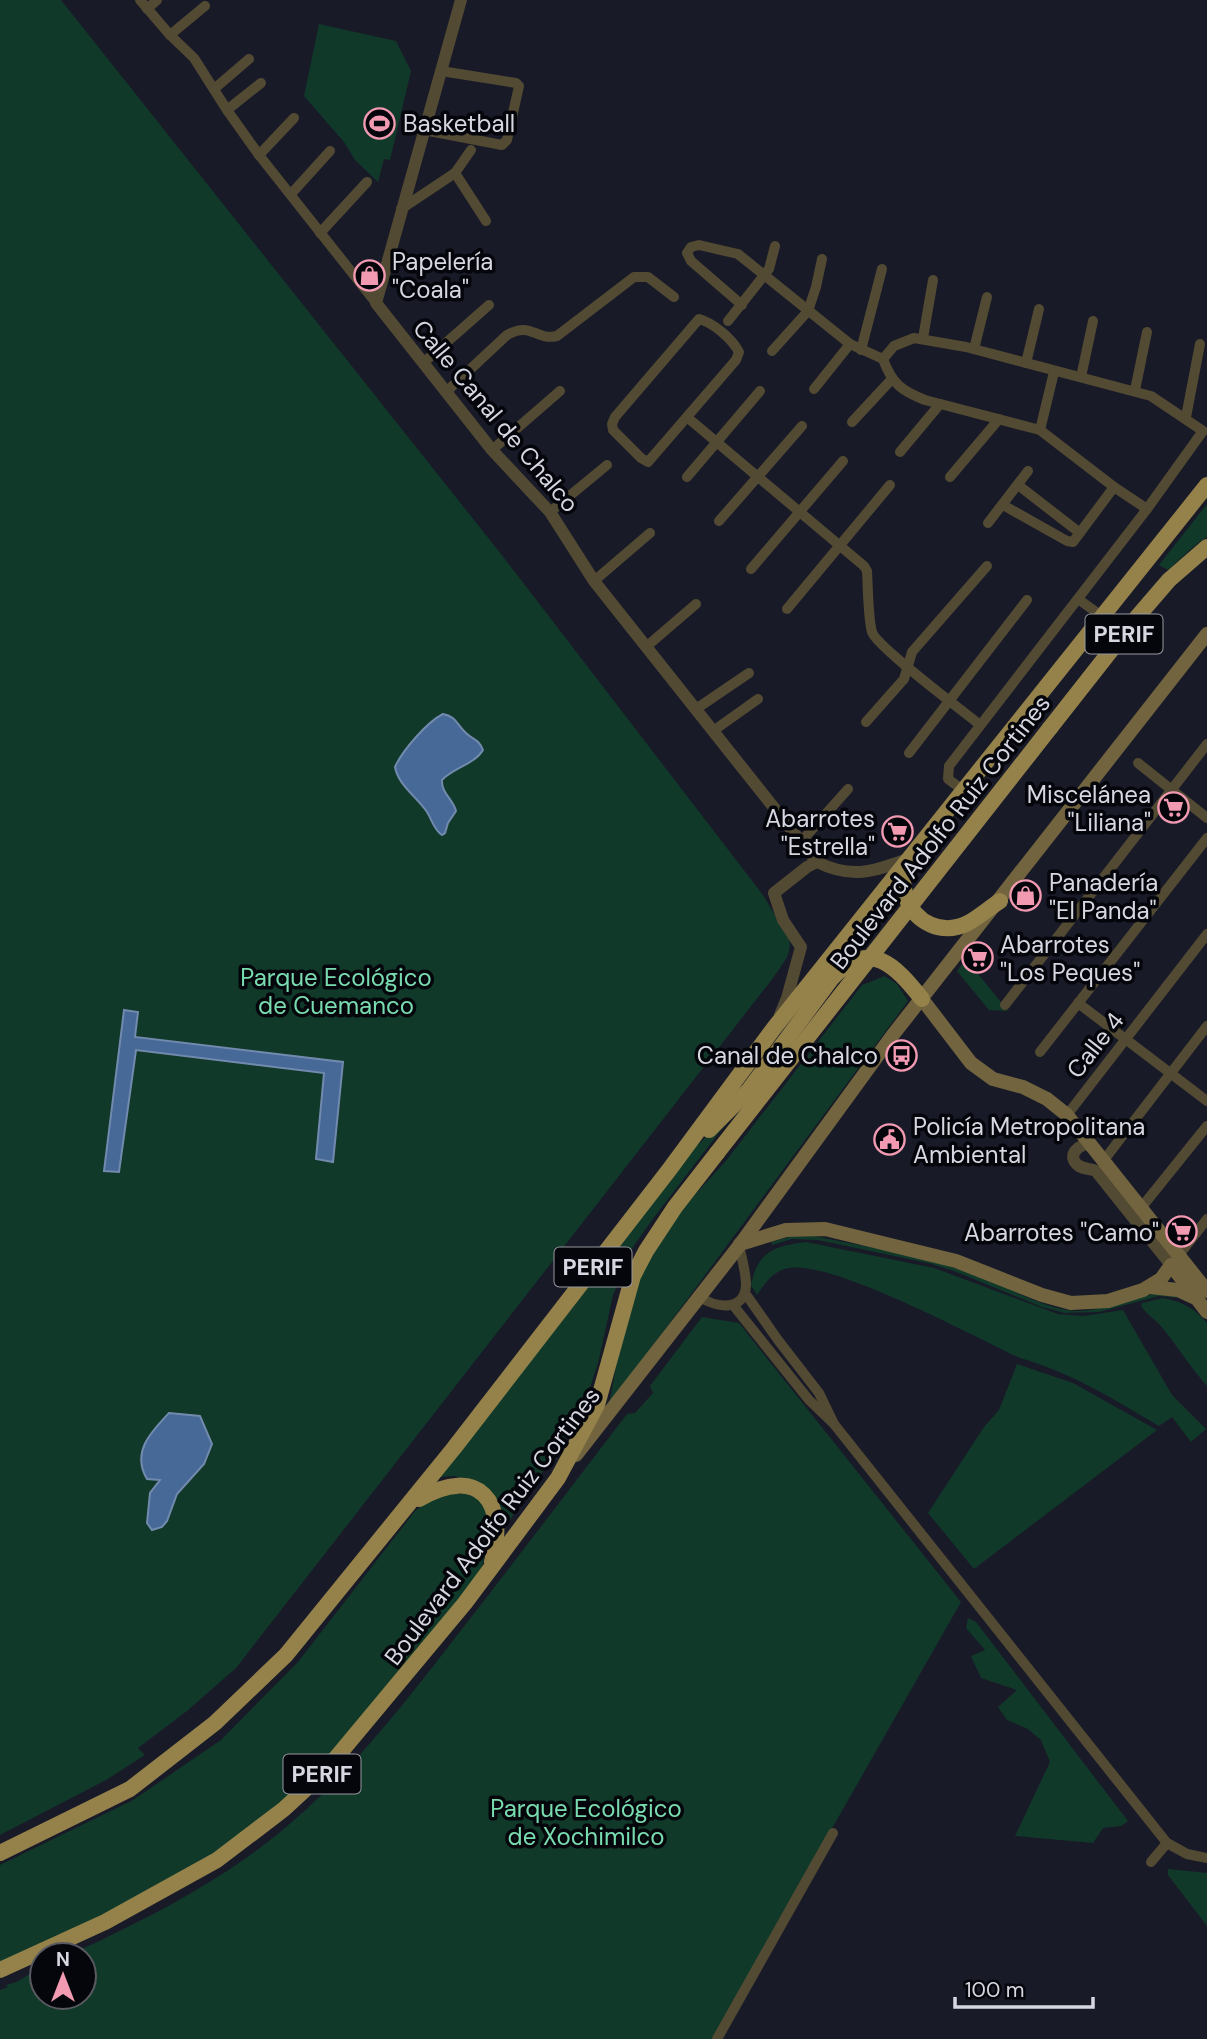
<svg xmlns="http://www.w3.org/2000/svg" width="1207" height="2039" font-family="'DM Sans',sans-serif">
<rect width="100%" height="100%" fill="#191a28"/>
<!-- green -->
<g fill="#103929">
<path d="M0,0H61L501,554L763,895L789,939C793,955 781,965 773,978L236,1668L187,1711L138,1748L145,1755L106,1780L0,1835Z"/>
<path d="M319,24L396,41L411,71L390,160L384,159L378,182L355,160L344,142L304,96Z"/>
<path d="M1207,504V537L1194,546L1168,570L1159,565Z"/>
<path d="M966,959L1008,1011L989,1010L957,971Z"/>
<path d="M885,976L897,984L908,1001L609,1405L623,1328L645,1262L677,1214L725,1162L862,985Z"/>
<path d="M737,1109L652,1220L633,1247L613,1295L598,1363L581,1415L501,1533L470,1480L454,1476L438,1477L692,1150Z"/>
<path d="M814,1236C867,1247 919,1255 970,1273C1005,1285 1038,1307 1075,1311C1105,1313 1156,1283 1179,1298L1159,1296L1099,1312L1065,1313L1042,1307L954,1271L928,1263L818,1240L792,1239L772,1245L771,1242L789,1237Z"/>
<path d="M806,1242L934,1268L1058,1314L1084,1316L1123,1310L1172,1395L1206,1429L1191,1442L1172,1417L1159,1426C1115,1400 1070,1372 1020,1358C975,1337 832,1260 789,1268C773,1271 766,1282 757,1295L751,1285C758,1251 774,1246 806,1242Z"/>
<path d="M1163,1298C1183,1302 1194,1308 1207,1323V1386C1192,1369 1179,1349 1165,1331C1158,1321 1148,1316 1141,1306L1142,1303Z"/>
<path d="M702,1317L739,1323L961,1602L712,2039H0V1990L8,1987L6,1985L16,1982L42,1967V1997H84V1955H69C143,1921 215,1885 279,1833C351,1774 406,1701 462,1629C518,1557 572,1486 627,1414L635,1413L653,1393L650,1386Z"/>
<path d="M1017,1364L1073,1383L1157,1430L974,1569L928,1513L984,1427L999,1410Z"/>
<path d="M464,1493L484,1501L494,1518L481,1571L318,1774L211,1860L98,1919L0,1964V1865L133,1800L221,1740L298,1662L415,1511L435,1496Z"/>
<path d="M968,1618L976,1622L1128,1821L1121,1826L1103,1828L1093,1843L1015,1836L1050,1762L1041,1740L1028,1729L1007,1720L998,1707L1017,1690L981,1678L971,1656L985,1650L966,1628Z"/>
<path d="M1168,1869L1207,1873V1926L1168,1875Z"/>
</g>
<!-- water -->
<g fill="#466997" stroke="#718aad" stroke-width="2">
<path d="M443,714C456,716 457,725 466,733C473,740 479,739 483,750C475,764 453,768 442,780C441,793 453,799 456,811L448,823L445,833L442,835C434,830 432,820 427,812C417,797 398,785 395,767C402,751 427,722 443,714Z"/>
<path d="M124,1010L138,1012L135,1037L343,1062L333,1162L316,1159L324,1073L136,1050L119,1172L104,1171Z"/>
<path d="M169,1413L200,1416L212,1444L204,1464L177,1494L167,1521L162,1527L152,1530L147,1523L150,1493L160,1480L147,1479C131,1452 151,1432 169,1413Z"/>
</g>
<g fill="none" stroke-linecap="round" stroke-linejoin="round">
<!-- minor -->
<g stroke="#524a33" stroke-width="10">
<path d="M140,0L170,35L194,58L227,110L259,155L376,303"/>
<path d="M147,9L157,0"/>
<path d="M170,35L205,6"/>
<path d="M214,89L249,59"/>
<path d="M227,110L261,83"/>
<path d="M424,130L502,145L507,140L519,86L516,83L441,71"/>
<path d="M259,155L294,118"/>
<path d="M455,173L486,221"/>
<path d="M291,194L330,151"/>
<path d="M401,209L455,173L471,150"/>
<path d="M320,233L367,182"/>
<path d="M742,305L691,261L687,253L691,247L699,245L738,254L850,344L883,359"/>
<path d="M699,319C714,323 732,339 739,352L736,360L648,462L641,458L613,430L612,424L615,417Z"/>
<path d="M728,321L769,269L775,246"/>
<path d="M923,338L933,280"/>
<path d="M974,349L987,297"/>
<path d="M861,350L882,269"/>
<path d="M772,351L808,311L816,287L822,259"/>
<path d="M883,359L894,346L914,338L966,347L1151,396L1203,431L1147,509L949,766L948,779L964,791"/>
<path d="M883,359C892,384 902,391 925,400L1040,430L1114,487L1147,509"/>
<path d="M423,363L489,305"/>
<path d="M1026,363L1039,309"/>
<path d="M1081,377L1093,321"/>
<path d="M814,389L850,344"/>
<path d="M1135,390L1147,332"/>
<path d="M446,392L507,335C532,321 535,341 557,336L634,277H648L674,297"/>
<path d="M1186,417L1200,344"/>
<path d="M688,418L864,566L867,571C868,587 868,618 872,632C877,647 962,710 980,725"/>
<path d="M852,422L891,380"/>
<path d="M1040,430L1054,372"/>
<path d="M492,450L560,391"/>
<path d="M900,452L940,404"/>
<path d="M687,477L760,391"/>
<path d="M950,477L999,419"/>
<path d="M1018,485L1080,533"/>
<path d="M1003,505L1067,541L1073,542L1114,487"/>
<path d="M550,512L607,465"/>
<path d="M719,521L802,426"/>
<path d="M988,523L1028,471"/>
<path d="M751,569L843,461"/>
<path d="M594,581L650,533"/>
<path d="M1078,599L1103,617"/>
<path d="M787,609L890,485"/>
<path d="M646,647L696,604"/>
<path d="M696,709L749,673"/>
<path d="M866,722L904,679L912,652L987,566"/>
<path d="M713,731L758,699"/>
<path d="M909,753L1027,600"/>
<path d="M1138,763L1207,818"/>
<path d="M800,843L848,789"/>
<path d="M1078,1003L1207,1101"/>
<path d="M1005,1005L1207,744"/>
<path d="M1040,1052L1207,838"/>
<path d="M1067,1115L1207,934"/>
<path d="M1104,1160L1207,1026"/>
<path d="M1141,1208L1207,1126"/>
<path d="M1176,1259L1207,1219"/>
<path d="M700,1297C716,1308 745,1312 746,1285C746,1272 742,1259 739,1246"/>
<path d="M733,1305L809,1400L834,1424L819,1393L778,1340L745,1293"/>
<path d="M834,1424L1167,1843L1187,1854L1207,1858"/>
<path d="M1151,1862L1167,1843"/>
<path d="M717,2039L833,1833"/>
</g>
<!-- tertiary -->
<g stroke="#524a33" stroke-width="12">
<path d="M461,0L376,303L492,450L550,512L594,581L817,862C853,880 875,871 911,858"/>
<path d="M780,1015L787,998L801,947L783,920L774,893L807,867L817,862"/>
<path d="M1091,1144C1079,1143 1065,1156 1079,1166C1084,1169 1091,1169 1096,1171L1171,1265"/>
</g>
<!-- secondary -->
<g stroke="#71643e" stroke-width="14">
<path d="M922,999L971,1063L993,1079L1023,1087L1047,1099L1067,1115L1207,1291"/>
<path d="M740,1244L786,1230L825,1229L956,1261L1042,1295L1071,1303L1108,1301L1143,1290L1161,1279L1171,1265L1207,1312"/>
<path d="M1150,1287L1178,1290L1193,1297"/>
<path d="M576,1455L739,1246L892,1036L1207,634"/>
</g>
<!-- trunk -->
<g stroke="#94824a" stroke-width="16">
<path d="M1050,728L1138,616L1169,580L1207,547"/>
<path d="M902,869C903,878 903,888 906,897C915,923 942,936 968,923C979,917 989,908 1000,901"/>
<path d="M709,1130L748,1091L832,978C870,938 895,965 922,999"/>
<path d="M419,1499C479,1464 508,1502 492,1562"/>
<path d="M0,1853L130,1789L215,1723L286,1655L454,1448L669,1170L774,1028L1207,485"/>
<path d="M0,1970L105,1922L217,1860L284,1809L325,1771L465,1603L558,1478L597,1405L633,1276L646,1251L675,1207L717,1153"/>
</g>
<!-- trunk-bridge -->
<path stroke="#94824a" stroke-width="16" d="M717,1153L1050,728"/>
</g>
<!-- icons -->
<defs>
<symbol id="stadium-ring" viewBox="-11 -11 22 22"><circle r="9.5" fill="#05060b" stroke="#f19ab1" stroke-width="1.5"/><path d="M0-5a6.5 5 0 1 0 0 10a6.5 5 0 1 0 0-10ZM-3.5-1.8h7v3.6h-7Z" fill="#f19ab1"/></symbol>
<symbol id="shop-ring" viewBox="-11 -11 22 22"><circle r="9.5" fill="#05060b" stroke="#f19ab1" stroke-width="1.5"/><path d="M-5-2.5h2.3a2.7 3.5 0 0 1 5.4 0H5L5.5 6h-11ZM-1.5-2.5h3a1.5 2.3 0 0 0-3 0Z" fill="#f19ab1"/></symbol>
<symbol id="supermarket-ring" viewBox="-11 -11 22 22"><circle r="9.5" fill="#05060b" stroke="#f19ab1" stroke-width="1.5"/><path d="M-6-5.5h2.5l.6 2H6L4.5 2H-2.5L-4.4-4H-6ZM-1.5 3.2a1.3 1.3 0 1 0 .1 0ZM3 3.2a1.3 1.3 0 1 0 .1 0Z" fill="#f19ab1"/></symbol>
<symbol id="bus-ring" viewBox="-11 -11 22 22"><circle r="9.5" fill="#05060b" stroke="#f19ab1" stroke-width="1.5"/><path d="M-5-6H5V4H4V6H2V4H-2V6H-4V4H-5ZM-3.5-4V0h7V-4ZM-3.5 1.2v1.5H-2V1.2ZM2 1.2v1.5H3.5V1.2Z" fill="#f19ab1"/></symbol>
<symbol id="civic-ring" viewBox="-11 -11 22 22"><circle r="9.5" fill="#05060b" stroke="#f19ab1" stroke-width="1.5"/><path d="M-.6-6.5H3V-4.5H.6V-3L4-1V1h2V6H-6V1h2V-1L-.6-3ZM-1.2 2.5V6h2.4V2.5Z" fill="#f19ab1"/></symbol>
</defs>
<g fill-rule="evenodd">
<use href="#stadium-ring" x="362" y="106" width="35" height="35"/>
<use href="#shop-ring" x="352" y="258" width="35" height="35"/>
<use href="#supermarket-ring" x="1156" y="790" width="35" height="35"/>
<use href="#supermarket-ring" x="880" y="814" width="35" height="35"/>
<use href="#shop-ring" x="1008" y="878" width="35" height="35"/>
<use href="#supermarket-ring" x="960" y="940" width="35" height="35"/>
<use href="#bus-ring" x="884" y="1038" width="35" height="35"/>
<use href="#civic-ring" x="872" y="1122" width="35" height="35"/>
<use href="#supermarket-ring" x="1164" y="1214" width="35" height="35"/>
</g>
<g text-anchor="middle" dominant-baseline="central" stroke-width="7" stroke-linejoin="round" paint-order="stroke">
<!-- shield labels -->
<g fill="#05060b" stroke="#9798a1" stroke-width="2">
<rect x="1085.5" y="614.5" width="77" height="39" rx="5"/>
<rect x="554.5" y="1247.5" width="77" height="39" rx="5"/>
<rect x="283.5" y="1754.5" width="77" height="39" rx="5"/>
</g>
<g font-size="23" font-weight="bold" fill="#d6d7e1">
<text x="1124" y="634">PERIF</text>
<text x="593" y="1267">PERIF</text>
<text x="322" y="1774">PERIF</text>
</g>
<!-- poi labels -->
<g font-size="24" fill="#d6d7e1" stroke="#05060b" text-anchor="start">
<text x="403" y="123">Basketball</text>
<text x="392" y="261">Papelería<tspan x="392" dy="28">"Coala"</tspan></text>
<text x="1151" y="794" text-anchor="end">Miscelánea<tspan x="1151" dy="28">"Liliana"</tspan></text>
<text x="875" y="818" text-anchor="end">Abarrotes<tspan x="875" dy="28">"Estrella"</tspan></text>
<text x="1049" y="882">Panadería<tspan x="1049" dy="28">"El Panda"</tspan></text>
<text x="1000" y="944">Abarrotes<tspan x="1000" dy="28">"Los Peques"</tspan></text>
<text x="878" y="1055" text-anchor="end">Canal de Chalco</text>
<text x="913" y="1126">Policía Metropolitana<tspan x="913" dy="28">Ambiental</tspan></text>
<text x="1159" y="1232" text-anchor="end">Abarrotes "Camo"</text>
</g>
<!-- street labels -->
<g font-size="24" fill="#d6d7e1" stroke="#05060b">
<text transform="translate(496 416) rotate(50)">Calle Canal de Chalco</text>
<text transform="translate(940 832) rotate(-52)">Boulevard Adolfo Ruiz Cortines</text>
<text transform="translate(1095 1045) rotate(-52)">Calle 4</text>
<text transform="translate(492 1526) rotate(-53)">Boulevard Adolfo Ruiz Cortines</text>
</g>
<!-- park labels -->
<g font-size="24" fill="#79dcb0" stroke="#05060b">
<text x="336" y="977">Parque Ecológico<tspan x="336" dy="28">de Cuemanco</tspan></text>
<text x="586" y="1808">Parque Ecológico<tspan x="586" dy="28">de Xochimilco</tspan></text>
</g>
</g>
<!-- north arrow -->
<g transform="translate(63 1976)"><circle r="33" fill="#05060b" stroke="#595a61" stroke-width="2"/>
<path d="M0-5L12 26L0 18L-12 26Z" fill="#f19ab1"/>
<text y="-10" font-size="19" font-weight="bold" text-anchor="middle" fill="#d6d7e1">N</text>
</g>
<!-- scale -->
<path d="M955 1997v10h138v-10" fill="none" stroke="#d6d7e1" stroke-width="3.5"/>
<text x="965" y="1997" font-size="21" fill="#d6d7e1" stroke="#05060b" stroke-width="5" paint-order="stroke">100 m</text>
</svg>
